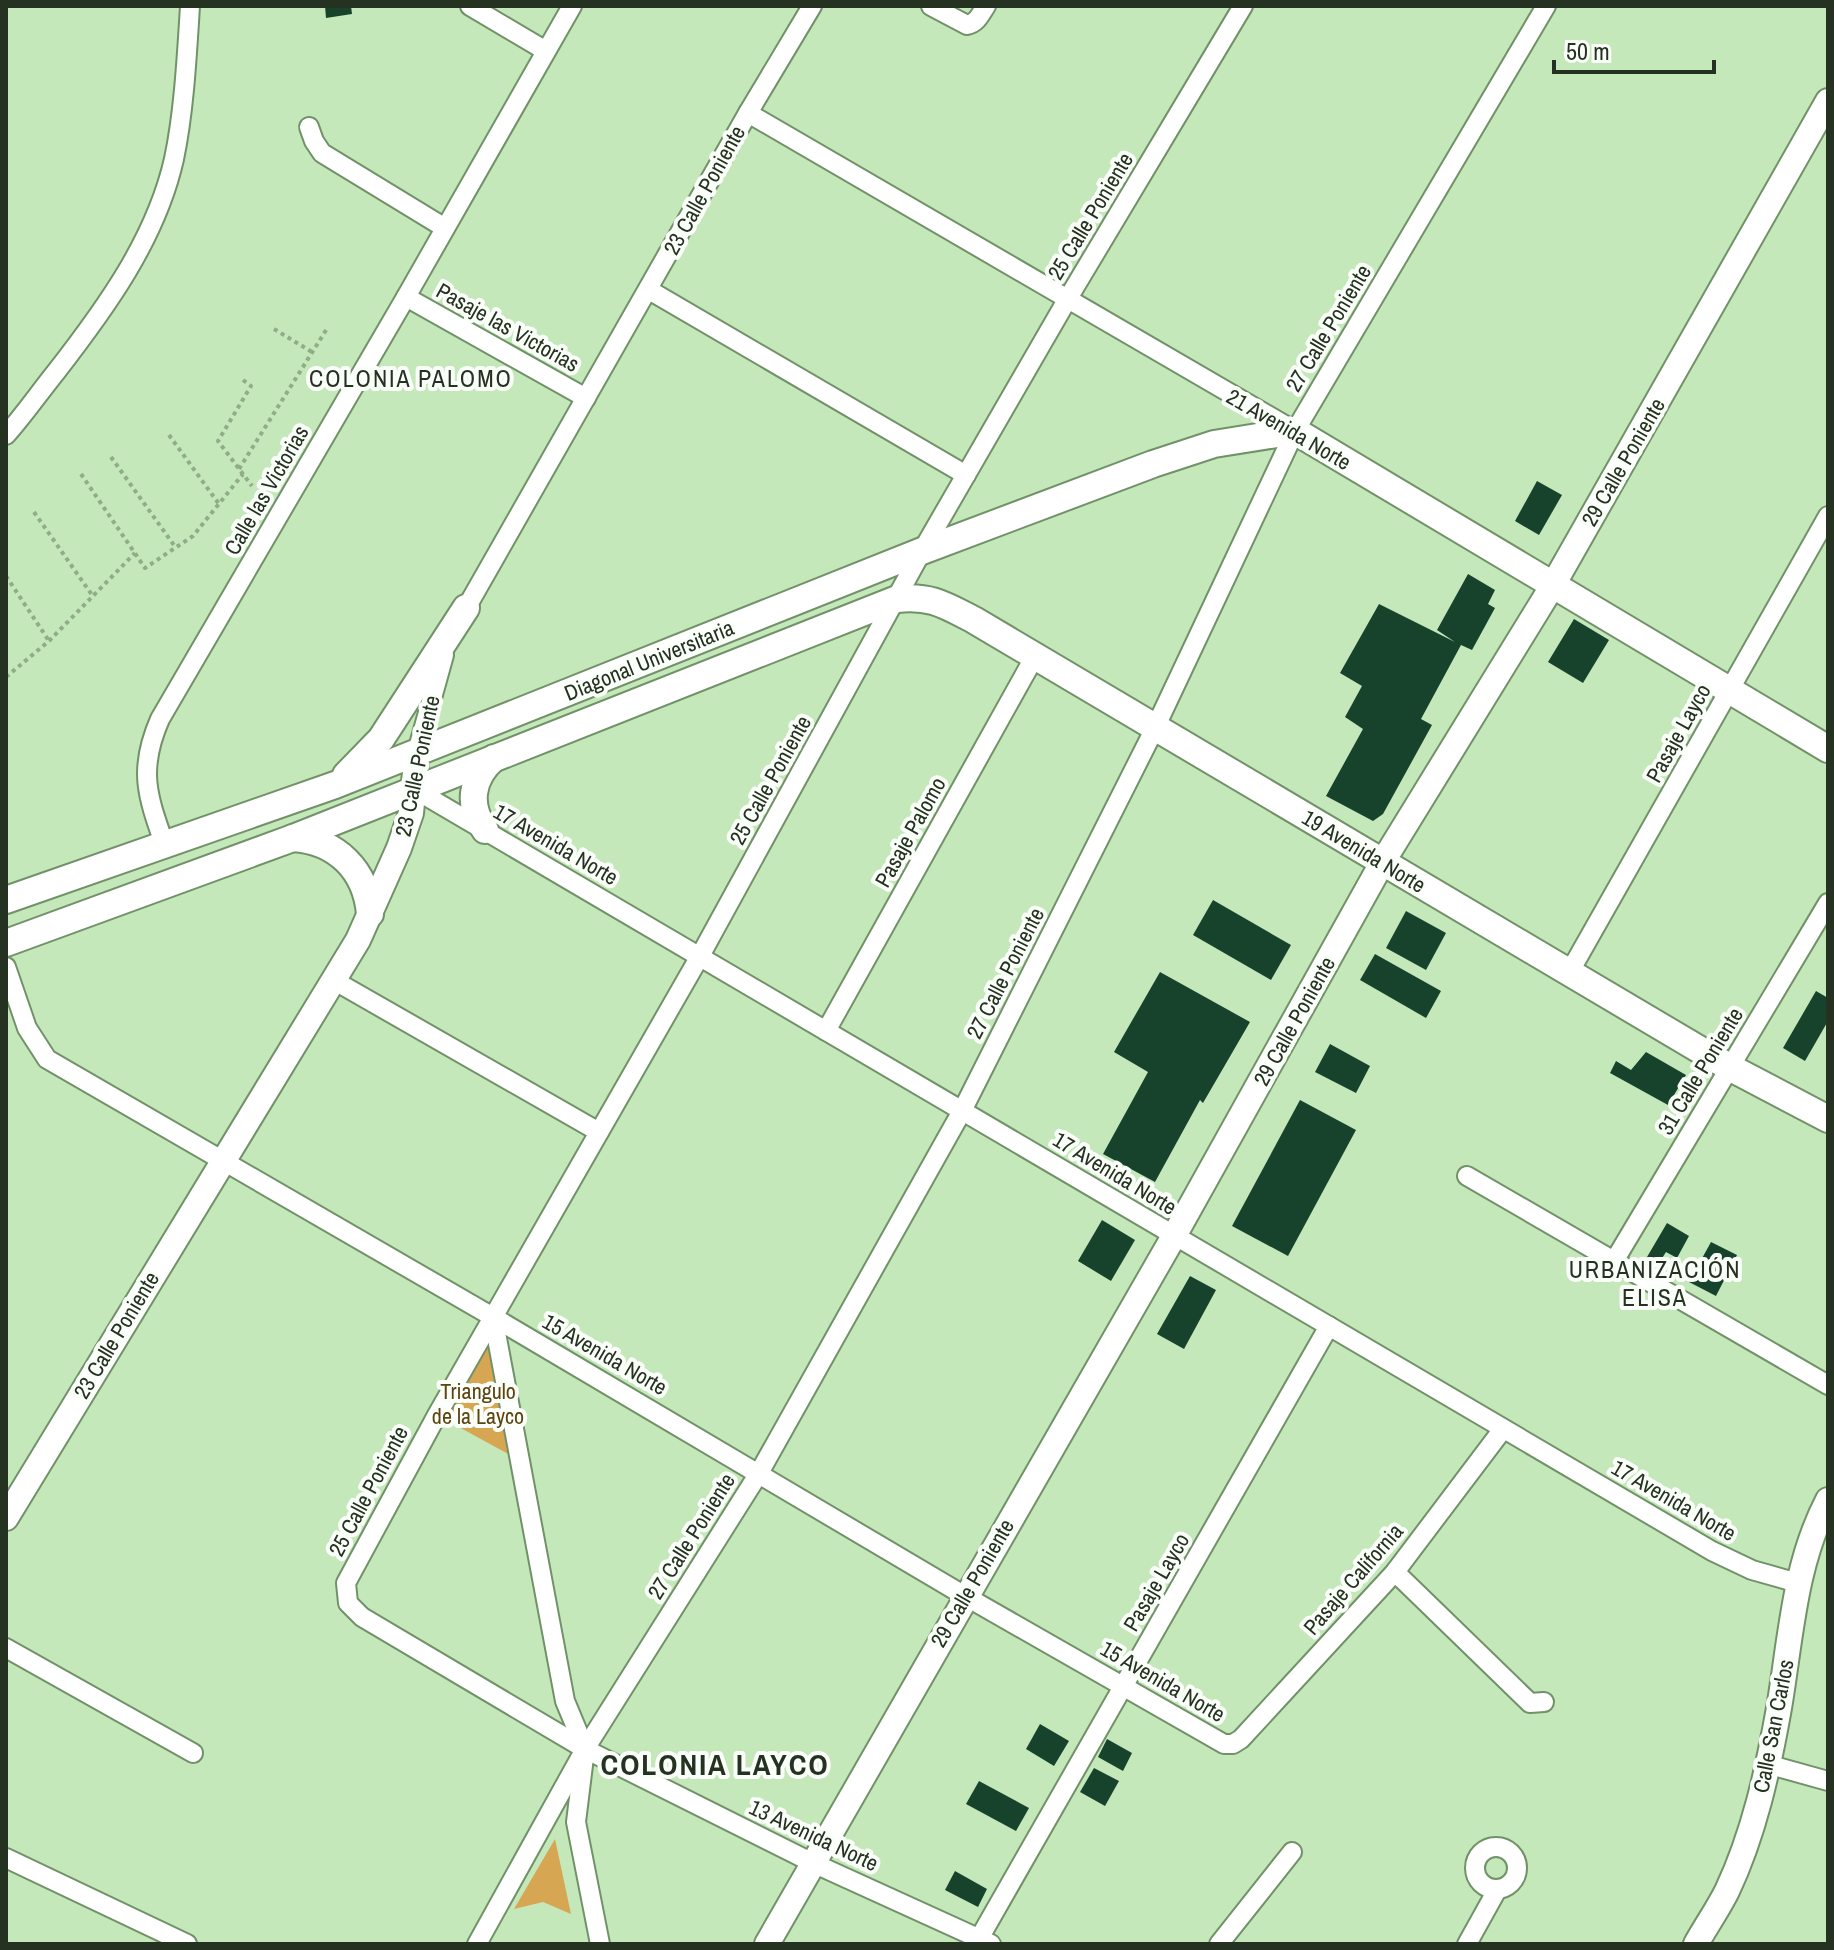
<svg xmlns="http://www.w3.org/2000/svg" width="1834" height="1950" font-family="'Archivo Narrow',sans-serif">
<rect width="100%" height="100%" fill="#c5e8bb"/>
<!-- green -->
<g fill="#d6a652">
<path d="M493,1317L521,1461L437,1415Z"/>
<path d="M555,1839L571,1914L543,1902L514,1909Z"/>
</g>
<!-- building -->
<g fill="#17432d">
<path d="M325,6H351L352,14L326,18Z"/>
<path d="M1537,481L1562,495L1539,535L1515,521Z"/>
<path d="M1468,574L1495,590L1488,604L1495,608L1472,650L1461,645L1421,719L1432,725L1383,814L1373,821L1326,796L1363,729L1345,717L1362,686L1340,673L1379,604L1455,642L1437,630Z"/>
<path d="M1574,619L1609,640L1583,683L1548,662Z"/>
<path d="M1213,900L1291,945L1271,980L1193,935Z"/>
<path d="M1406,911L1446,933L1426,970L1386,948Z"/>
<path d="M1375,954L1441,991L1426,1018L1360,980Z"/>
<path d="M1160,972L1250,1022L1203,1103L1200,1100L1155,1182L1103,1154L1148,1072L1114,1052Z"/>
<path d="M1816,991L1828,998V1021L1805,1061L1783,1048Z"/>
<path d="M1330,1044L1370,1066L1356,1093L1315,1072Z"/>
<path d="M1646,1052L1686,1075L1668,1105L1610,1073L1616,1061L1631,1070Z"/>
<path d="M1300,1100L1356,1130L1288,1256L1232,1226Z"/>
<path d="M1102,1220L1135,1240L1111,1281L1078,1261Z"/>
<path d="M1667,1223L1689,1236L1677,1258L1666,1252L1659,1263L1647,1257Z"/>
<path d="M1711,1242L1737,1255L1716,1296L1689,1282Z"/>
<path d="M1190,1276L1216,1290L1184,1349L1157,1334Z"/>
<path d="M1040,1724L1069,1741L1054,1766L1026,1749Z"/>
<path d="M1107,1739L1132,1753L1123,1771L1098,1757Z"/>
<path d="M1094,1768L1119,1781L1105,1806L1080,1792Z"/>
<path d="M979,1781L1029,1808L1016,1831L966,1804Z"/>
<path d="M955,1871L987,1889L978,1907L945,1890Z"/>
</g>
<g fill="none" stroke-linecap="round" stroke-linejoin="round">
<defs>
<g id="minor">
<path d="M470,6L546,51"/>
<path d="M931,6L967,25C977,23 980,15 986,6"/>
<path d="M748,113L1295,431"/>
<path d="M309,127L314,141L322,153L445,228"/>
<path d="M649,290L966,475"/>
<path d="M406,297L586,398"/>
<path d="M6,435C24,415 39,393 56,372C105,309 156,239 174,159C184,112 187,54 190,6"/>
<path d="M461,617L748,113L812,6"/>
<path d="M417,752L444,655"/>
<path d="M414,789L1712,1551L1752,1570L1798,1583"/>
<path d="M164,843C147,795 138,769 160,719L406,297L572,6"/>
<path d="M6,967L27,1028L47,1059L493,1317L965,1596L1224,1744H1233L1241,1739L1395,1572L1503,1429"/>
<path d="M1569,973L1828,516"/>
<path d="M335,981L599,1132"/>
<path d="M826,1031L1035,656"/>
<path d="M1467,1176L1828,1385"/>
<path d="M1613,1263L1828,903"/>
<path d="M493,1317L565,1701L585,1749L576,1822L600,1944"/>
<path d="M1395,1572L1530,1703L1544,1702"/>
<path d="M6,1648L193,1753"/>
<path d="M1767,1764L1828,1781"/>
<circle cx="1496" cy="1868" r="21"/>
<path d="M6,1858L187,1944"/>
<path d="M477,1944L585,1749L759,1473L962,1111L1156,726L1295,431L1546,6"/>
<path d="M976,1944L1329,1326"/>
<path d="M991,1944L813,1863L585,1749L362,1617L348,1603L346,1583L437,1415L700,956L922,551L1067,300L1243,6"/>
<path d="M1219,1944L1292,1852"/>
<path d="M1467,1944L1497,1890"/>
</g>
<g id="tertiary">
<path d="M6,1518L358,940L399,848L411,813L417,752"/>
<path d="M767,1944L1174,1236L1382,863L1553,585L1828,101"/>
<path d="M1696,1944C1706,1926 1718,1909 1727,1891C1754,1834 1768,1770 1779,1708C1791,1637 1794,1565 1828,1500"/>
</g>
<g id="secondary">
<path d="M346,775L381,739L466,608"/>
<path d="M485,830C467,806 471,778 494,758"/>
<path d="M293,838C337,841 366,870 370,914"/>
<path d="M6,900L335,785L922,551L1153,464L1214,444L1295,431L1828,749"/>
<path d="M6,943L293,838L897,599C930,595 945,605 974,620L1729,1067L1828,1119"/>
</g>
</defs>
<!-- minor casing -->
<use href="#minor" stroke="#719268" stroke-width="22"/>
<!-- tertiary casing -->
<use href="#tertiary" stroke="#719268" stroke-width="28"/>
<!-- secondary casing -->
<use href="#secondary" stroke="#719268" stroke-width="30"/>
<!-- path -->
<g stroke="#90ac88" stroke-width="4" stroke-dasharray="4 4" stroke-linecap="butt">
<path d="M274,329L312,352"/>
<path d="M243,380L251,386L218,441L252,486"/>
<path d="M169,435L219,504"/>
<path d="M111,457L176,548"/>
<path d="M239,469L328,327"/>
<path d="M81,474L145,568L193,536L243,474"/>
<path d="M34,512L92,595"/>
<path d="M6,576L49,641"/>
<path d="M6,677L49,641L135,553"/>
</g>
<!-- minor -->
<use href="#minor" stroke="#fff" stroke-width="18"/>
<!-- tertiary -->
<use href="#tertiary" stroke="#fff" stroke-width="24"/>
<!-- secondary -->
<use href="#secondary" stroke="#fff" stroke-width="26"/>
</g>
<g text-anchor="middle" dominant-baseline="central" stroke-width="8" stroke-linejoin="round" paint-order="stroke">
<!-- street labels -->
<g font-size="22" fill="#253221" stroke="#fbfffa">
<text transform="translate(704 190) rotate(-61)">23 Calle Poniente</text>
<text transform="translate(1090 216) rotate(-59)">25 Calle Poniente</text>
<text transform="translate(508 327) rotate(29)">Pasaje las Victorias</text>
<text transform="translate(1328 328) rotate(-59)">27 Calle Poniente</text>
<text transform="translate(1289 429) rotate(30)">21 Avenida Norte</text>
<text transform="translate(1623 462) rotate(-60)">29 Calle Poniente</text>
<text transform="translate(266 490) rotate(-60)">Calle las Victorias</text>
<text transform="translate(649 660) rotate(-22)">Diagonal Universitaria</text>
<text transform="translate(1678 733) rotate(-61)">Pasaje Layco</text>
<text transform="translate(417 766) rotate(-78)">23 Calle Poniente</text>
<text transform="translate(770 780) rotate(-61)">25 Calle Poniente</text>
<text transform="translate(910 832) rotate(-61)">Pasaje Palomo</text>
<text transform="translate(556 844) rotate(30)">17 Avenida Norte</text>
<text transform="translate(1364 851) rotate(31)">19 Avenida Norte</text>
<text transform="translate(1005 973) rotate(-63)">27 Calle Poniente</text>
<text transform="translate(1294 1021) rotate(-61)">29 Calle Poniente</text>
<text transform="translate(1700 1071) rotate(-59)">31 Calle Poniente</text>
<text transform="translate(1115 1173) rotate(31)">17 Avenida Norte</text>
<text transform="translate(116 1335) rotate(-59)">23 Calle Poniente</text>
<text transform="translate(605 1354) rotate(30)">15 Avenida Norte</text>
<text transform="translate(368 1491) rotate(-62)">25 Calle Poniente</text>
<text transform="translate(1674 1500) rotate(30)">17 Avenida Norte</text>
<text transform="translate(691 1536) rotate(-58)">27 Calle Poniente</text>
<text transform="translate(1353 1579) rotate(-49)">Pasaje California</text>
<text transform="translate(1156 1582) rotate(-60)">Pasaje Layco</text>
<text transform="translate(972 1583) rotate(-60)">29 Calle Poniente</text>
<text transform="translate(1163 1681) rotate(30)">15 Avenida Norte</text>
<text transform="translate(1773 1726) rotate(-79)">Calle San Carlos</text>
<text transform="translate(814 1835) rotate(25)">13 Avenida Norte</text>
</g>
<!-- park labels -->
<g font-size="22" fill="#5d4310" stroke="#fbfffa">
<text x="478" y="1391">Triangulo<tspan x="478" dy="25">de la Layco</tspan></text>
</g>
<!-- neighbourhood labels -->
<g font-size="24" letter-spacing="2" fill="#253221" stroke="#fbfffa">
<text x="411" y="378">COLONIA PALOMO</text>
<text x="1655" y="1269">URBANIZACIÓN<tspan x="1655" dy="28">ELISA</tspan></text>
</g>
<!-- district labels -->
<g font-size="30" font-weight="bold" letter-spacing="2" fill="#253221" stroke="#fbfffa">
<text x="715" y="1764">COLONIA LAYCO</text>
</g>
</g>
<!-- border -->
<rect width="1834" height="1950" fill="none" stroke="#253221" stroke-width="16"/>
<!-- scale -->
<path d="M1554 60v12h160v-12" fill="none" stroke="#253221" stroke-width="4"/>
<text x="1566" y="60" font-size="24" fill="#253221" stroke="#fbfffa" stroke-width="6" paint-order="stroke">50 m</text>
</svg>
